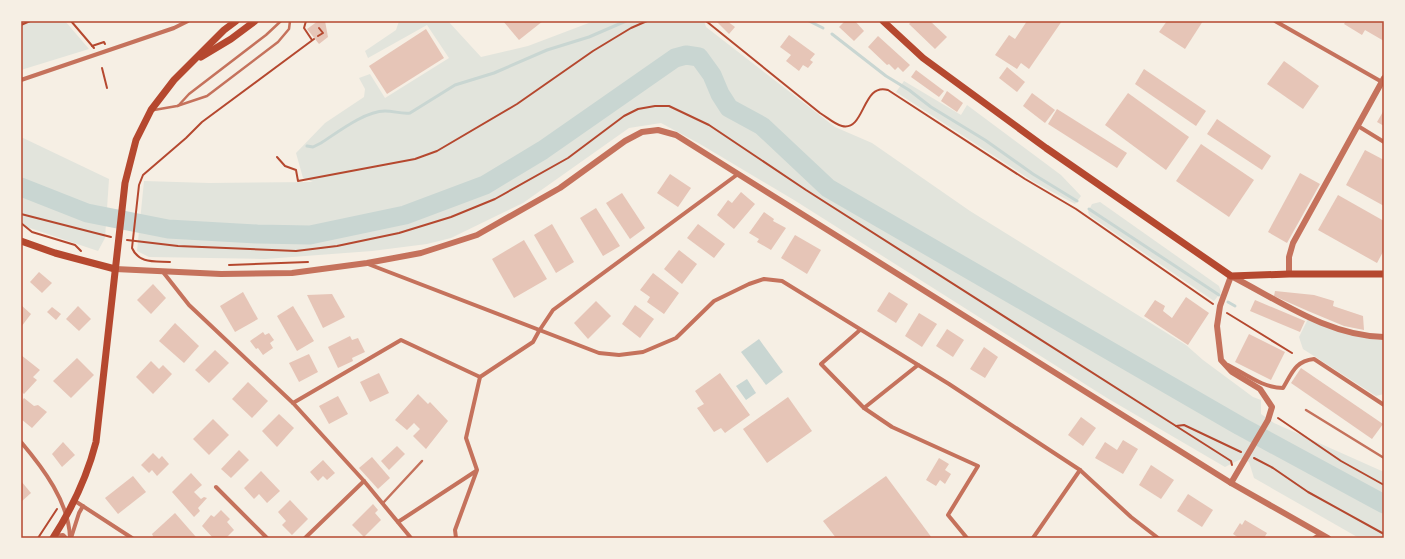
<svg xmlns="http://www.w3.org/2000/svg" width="1405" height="559" font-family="Rubik,sans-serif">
<rect width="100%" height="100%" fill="#f6efe4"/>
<!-- green -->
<g fill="#e2e4dc">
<path d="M21,21H65L89,49L21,70Z"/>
<path d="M399,21H448L481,57L528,46L594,21H704L706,27L835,127L872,143L970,211L1186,345L1203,360L1253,397L1261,400V414L1274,423L1384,472V538H1359L1254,478L1249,462L1241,459L1225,467L1107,398L794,200L700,144L661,123L629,128L523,203L451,238L427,244L372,251L265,259L149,257L137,251L144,181L209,183L313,182L303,178L296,153L325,123L364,97L365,89L359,78L370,74L385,98L449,58L427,25L368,58L365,51L396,30Z"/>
<path d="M904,81L961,115L967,105L1061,175L1081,196L1075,204L1034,182L896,92Z"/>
<path d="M21,137L109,179L105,238L98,251L21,225Z"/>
<path d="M1100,202L1219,286L1221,292L1214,301L1090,216L1088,212L1092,204Z"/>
<path d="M1308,319C1333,329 1357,339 1384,340V394L1376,396L1303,349L1299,337Z"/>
</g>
<!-- water -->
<g fill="#c9d6d2">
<path d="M759,339L783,372L766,385L741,352Z"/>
<path d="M747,379L756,393L746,400L736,386Z"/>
</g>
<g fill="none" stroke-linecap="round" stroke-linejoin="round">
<!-- stream -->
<g stroke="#c9d6d2" stroke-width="3">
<path d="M809,21L823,28"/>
<path d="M832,34L886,76L909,90L931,107L985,140L1033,174L1077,201"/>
<path d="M307,146L313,147L321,143C338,132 365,111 385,111C394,111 401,114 410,113L455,85L494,73L547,50L589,37L626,21"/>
<path d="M1089,209L1219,295"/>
<path d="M1228,302L1235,306"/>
</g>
<!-- river -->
<path stroke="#c9d6d2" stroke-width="19" d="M21,187L87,213L168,229L257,234L310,235L405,215L485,185L543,150L675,58L686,55L699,57L712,75L720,94L729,108L762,126L828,188L1240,426L1384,504"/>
</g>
<!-- building -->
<g fill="#e6c5b7">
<path d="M318,21H325L328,37L319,44L307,29Z"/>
<path d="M503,21H543L519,40Z"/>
<path d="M716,21H727L735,27L729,34Z"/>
<path d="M845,21H855L864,31L854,41L839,27Z"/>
<path d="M912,21H930L947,37L935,49L909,24Z"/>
<path d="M1027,21H1062L1029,69L1021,63L1017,69L995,55L1009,35L1015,39Z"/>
<path d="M1167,21H1203L1185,49L1159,32Z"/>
<path d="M1346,21H1384V41L1365,30L1362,35L1344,24Z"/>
<path d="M426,29L444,58L387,94L369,66Z"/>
<path d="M789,35L815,54L810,60L813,62L808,68L803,65L799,71L786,61L791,55L780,47Z"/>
<path d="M878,36L910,65L903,72L898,67L895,70L889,64L887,65L868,47Z"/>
<path d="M1284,61L1319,86L1303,109L1267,84Z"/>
<path d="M1007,67L1025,82L1017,92L999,78Z"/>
<path d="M1144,69L1206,111L1196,126L1135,84Z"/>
<path d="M916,70L944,91L939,97L911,77Z"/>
<path d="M947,91L963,103L957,112L941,101Z"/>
<path d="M1032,93L1055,110L1045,123L1023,106Z"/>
<path d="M1128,93L1189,137L1166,170L1105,125Z"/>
<path d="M1057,109L1127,153L1117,168L1048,124Z"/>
<path d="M1384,110V126L1377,122Z"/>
<path d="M1217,119L1271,156L1262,170L1207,134Z"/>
<path d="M1201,144L1254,180L1229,217L1176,181Z"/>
<path d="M1365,150L1384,160V206L1346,185Z"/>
<path d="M1300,173L1320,184L1287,243L1268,232Z"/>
<path d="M670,174L691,188L678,207L657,193Z"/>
<path d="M741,192L755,204L734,229L717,215L728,200L732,203Z"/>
<path d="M622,193L645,228L630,239L606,203Z"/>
<path d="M1338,195L1384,221V250L1377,263L1318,230Z"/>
<path d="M596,208L620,246L603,256L580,218Z"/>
<path d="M764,212L774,219L773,221L786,228L771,250L757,242L759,239L749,233Z"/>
<path d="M552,224L574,262L556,273L534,235Z"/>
<path d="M698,224L725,244L714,258L687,238Z"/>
<path d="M795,235L821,250L807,274L781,258Z"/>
<path d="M524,240L547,279L514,298L492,259Z"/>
<path d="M679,250L697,264L682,284L664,269Z"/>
<path d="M39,272L52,283L42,293L30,282Z"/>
<path d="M653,273L679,293L664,314L647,302L650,297L640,290Z"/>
<path d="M153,284L166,298L151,314L137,300Z"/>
<path d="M1275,291L1314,295L1334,301L1333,306L1363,316L1364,330L1344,326L1308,311L1274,296Z"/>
<path d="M243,292L258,319L235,332L220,306Z"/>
<path d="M889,292L908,304L896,323L877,311Z"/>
<path d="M332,294L345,317L323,328L307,295Z"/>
<path d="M1186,297L1209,313L1188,345L1144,316L1155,300L1165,306L1163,311L1172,318Z"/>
<path d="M1255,300L1305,321L1300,332L1250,311Z"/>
<path d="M596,301L611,316L588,339L574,323Z"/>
<path d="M21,305L31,314L21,327Z"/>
<path d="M635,305L654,319L640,338L622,324Z"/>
<path d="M78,306L91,319L79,331L66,319Z"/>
<path d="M293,306L314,341L297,351L277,316Z"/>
<path d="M52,307L61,314L56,320L47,312Z"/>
<path d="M919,313L937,324L922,347L905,336Z"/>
<path d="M175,323L199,346L184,363L159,341Z"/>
<path d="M947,329L964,340L953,357L936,346Z"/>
<path d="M263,332L265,335L269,333L274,340L270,343L273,348L263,355L258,348L256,349L250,341Z"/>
<path d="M1249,334L1285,352L1271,380L1235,362Z"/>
<path d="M350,336L352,340L358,338L365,352L352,358L353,361L338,368L328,347Z"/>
<path d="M984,347L998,357L985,378L970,369Z"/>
<path d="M215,350L229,363L209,383L195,370Z"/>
<path d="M309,354L318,372L299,382L289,363Z"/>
<path d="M21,355L40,370L33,377L37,380L24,394L21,391Z"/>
<path d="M77,358L94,375L71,398L53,381Z"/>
<path d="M151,361L159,369L163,365L172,374L153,394L136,377Z"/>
<path d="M1301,368L1383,424L1372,439L1291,383Z"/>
<path d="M379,373L389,393L370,402L360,382Z"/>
<path d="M720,373L750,415L725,433L721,428L714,432L697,408L704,404L695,391Z"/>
<path d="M248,382L268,401L252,418L232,399Z"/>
<path d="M418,394L428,404L430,402L448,421L426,449L413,436L420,429L414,423L407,430L395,420Z"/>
<path d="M338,396L348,414L329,424L319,406Z"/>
<path d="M788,397L812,431L767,463L743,429Z"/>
<path d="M24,398L34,406L38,405L47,412L32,428L21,419V402Z"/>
<path d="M279,414L294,428L277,447L262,431Z"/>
<path d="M1081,417L1096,428L1083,446L1068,435Z"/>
<path d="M213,419L229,435L209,455L193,439Z"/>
<path d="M1123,440L1138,449L1123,474L1095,458L1105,442L1117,450Z"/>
<path d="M63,442L75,455L62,467L52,454Z"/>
<path d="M397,446L405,454L389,470L381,461Z"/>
<path d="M239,450L249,460L231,478L221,469Z"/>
<path d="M153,453L159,459L162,456L169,464L157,476L152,470L149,473L141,465Z"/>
<path d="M372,457L390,478L378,489L359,468Z"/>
<path d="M939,458L949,464L945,470L951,474L945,484L940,480L936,486L926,480Z"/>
<path d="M323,460L335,473L327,480L323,476L318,481L310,472Z"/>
<path d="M1151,465L1174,480L1161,499L1139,485Z"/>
<path d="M261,471L280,491L267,503L259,494L254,499L244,488Z"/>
<path d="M191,473L202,485L194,492L201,499L204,497L207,498L198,508L200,511L194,517L172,492Z"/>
<path d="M133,476L146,492L118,514L105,498Z"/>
<path d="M886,476L932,538H836L823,521Z"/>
<path d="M21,481L31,493L21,502Z"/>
<path d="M1188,494L1213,510L1202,527L1177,511Z"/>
<path d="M290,500L308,519L292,535L282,525L286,521L278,512Z"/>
<path d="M373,504L378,510L375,513L381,520L364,537L352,525Z"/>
<path d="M221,510L230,519L227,522L234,530L226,538H213L202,526L211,515L214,517Z"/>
<path d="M175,513L196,537L154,538L152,534Z"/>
<path d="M1245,520L1267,533L1264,538H1239L1233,534L1240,523L1242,525Z"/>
</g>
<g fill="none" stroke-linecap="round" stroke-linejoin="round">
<!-- path -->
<g stroke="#b5482f" stroke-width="2">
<path d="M71,21L94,48"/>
<path d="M306,21L304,28L312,40"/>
<path d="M706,21L820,113C827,117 834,124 842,126C865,132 862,82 888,90L1025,179L1076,209L1213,304"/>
<path d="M21,25L30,21"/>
<path d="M318,36L323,33L319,28"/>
<path d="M92,46L104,42L105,44"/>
<path d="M102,68L107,88"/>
<path d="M277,157L285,166L296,170L298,181L415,159L437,151L517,104L593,51L631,28L647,21"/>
<path d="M21,214L111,237"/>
<path d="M21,223L32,232L75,245L81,251"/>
<path d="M127,240L178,246L296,251L337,246L399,233L451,217L495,199L568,158L624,116L638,109L655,106H669L709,125L806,190L1176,426L1231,461L1232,465"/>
<path d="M170,262C155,261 139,264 132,248L139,185L143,175L186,138L202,122L314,39"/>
<path d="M229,265L308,262"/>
<path d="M1227,313L1292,353"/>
<path d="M1278,418L1341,461L1384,485"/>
<path d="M1176,426L1184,425L1241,452"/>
<path d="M1254,458L1273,468L1308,492L1384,534"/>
<path d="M38,538L57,509"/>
</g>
<!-- service -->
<g stroke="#c5725c" stroke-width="2.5">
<path d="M178,106L189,94L266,35L281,21"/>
<path d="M154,110L177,106L207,96L278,42L289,29L290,21"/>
<path d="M1306,410L1384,458"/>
<path d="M383,503L422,461"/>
</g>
<!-- minor -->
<g stroke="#c5725c" stroke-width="4">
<path d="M1275,21L1382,82"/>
<path d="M21,80L174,28L188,21"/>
<path d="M1358,126L1384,142"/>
<path d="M368,264L599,353L619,355L643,352L676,338L714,301L749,284L764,279L782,281L949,384L1080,470L1131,517L1158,538"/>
<path d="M163,272L189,305L293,403L364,481L411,538"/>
<path d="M860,330L821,364L864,408L892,427L978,466L948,515L967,538"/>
<path d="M1228,365C1246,374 1263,388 1283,388C1292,373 1295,361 1314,359L1384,405"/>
<path d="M293,403L401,340L480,377"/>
<path d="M864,408L918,365"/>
<path d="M21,442C43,468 69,502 70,538"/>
<path d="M216,487L267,538"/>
<path d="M75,501L132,538"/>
<path d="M398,522L476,471"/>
<path d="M55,536L63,535L66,538"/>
<path d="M71,538L79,513L83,506"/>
<path d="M305,538L364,481"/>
<path d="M456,538L455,530L477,470L466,438L480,377L533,342L539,331L553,310L738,174"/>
<path d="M1033,538L1080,470"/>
<path d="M1314,538L1321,534"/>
</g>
<!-- tertiary -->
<g stroke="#c5725c" stroke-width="6">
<path d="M115,269L221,274L292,273L367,263L421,253L477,235L560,188L625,141L642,132L658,130L676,135L1231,483L1328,538"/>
<path d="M1289,274V257L1293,243L1384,78"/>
<path d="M1231,483L1268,420L1272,407L1260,389L1232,372L1221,360L1217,326L1220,306L1231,276C1280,301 1328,336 1384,337"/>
</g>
<!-- secondary -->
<g stroke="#b5482f" stroke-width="7">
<path d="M883,21L923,58L1046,148L1231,276L1289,274H1384"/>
<path d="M201,57L231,39L255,21"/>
<path d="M21,241L55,253L115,269"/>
<path d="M53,538C73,507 87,477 96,442L125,183L136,140L151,110L174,80L224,30L236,21"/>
</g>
</g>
<!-- border -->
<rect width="1405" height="559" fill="none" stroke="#f6efe4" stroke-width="44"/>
<rect x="22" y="22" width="1361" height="515" fill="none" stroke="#b5482f" stroke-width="1.5"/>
</svg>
